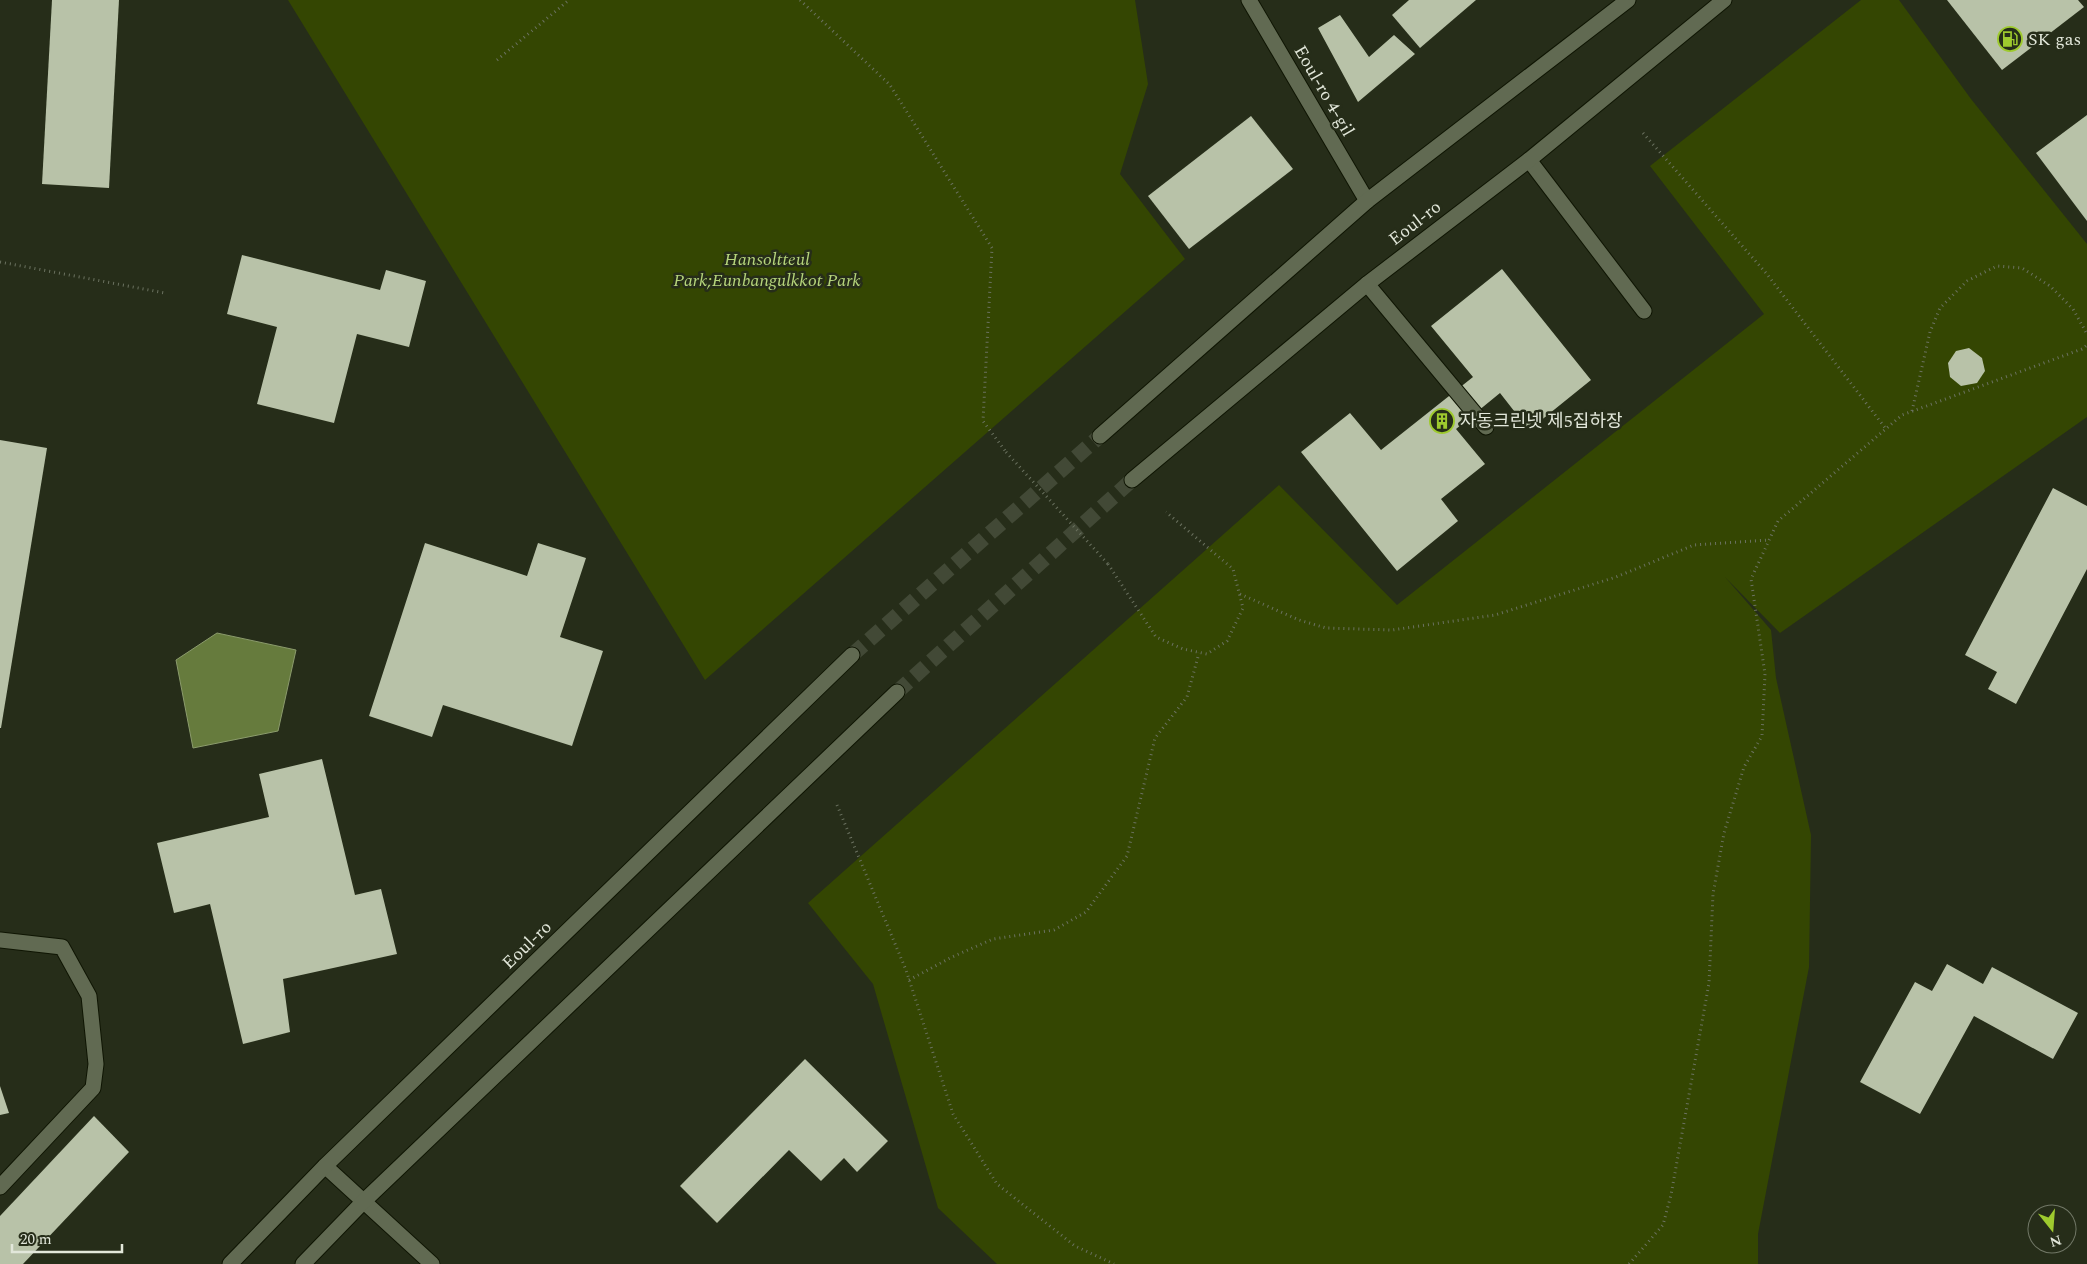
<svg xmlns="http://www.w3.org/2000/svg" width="2087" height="1264" font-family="Spectral,'Noto Sans KR',serif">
<rect width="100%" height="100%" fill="#262d19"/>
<!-- green -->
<g fill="#344602">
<path d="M288,0H1135L1148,84L1120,174L1185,259L705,680Z"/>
<path d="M1861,0H1899L1971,99L2087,244V417L1780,633L1725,577L1771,630L1776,678L1811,835L1809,967L1758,1234V1264H997L938,1208L873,984L808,903L1279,485L1397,605L1764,314L1650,166Z"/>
</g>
<!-- water -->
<path fill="#667b3d" stroke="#8b9b6c" d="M217,633L296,650L278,731L193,748L176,660Z"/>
<!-- building -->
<g fill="#b8c2a8">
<path d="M52,0H119L109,188L42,184Z"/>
<path d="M1409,0H1476L1420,48L1392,15Z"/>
<path d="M1947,0H2078L2084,7L2002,70Z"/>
<path d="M1340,15L1369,57L1394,35L1415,54L1358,102L1318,28Z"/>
<path d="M2087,115V221L2036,153Z"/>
<path d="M1251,116L1293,169L1189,249L1148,196Z"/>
<path d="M242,255L380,290L386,270L426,281L409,347L357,334L334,423L257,404L277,327L227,314Z"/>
<path d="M1502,269L1591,380L1529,430L1500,393L1456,429L1485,464L1441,499L1458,521L1397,571L1301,452L1350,413L1381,450L1473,377L1431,326Z"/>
<path d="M1969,348L1982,358L1985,371L1977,383L1961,386L1950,377L1948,363L1956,351Z"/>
<path d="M0,440L47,448L1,728H0Z"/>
<path d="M2053,488L2087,506V569L2016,704L1988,689L1997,672L1965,655Z"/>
<path d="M425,543L527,576L538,543L586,558L560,637L603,651L572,746L443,705L432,737L369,716Z"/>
<path d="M322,759L355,895L381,889L397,954L283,979L290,1032L243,1044L210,904L174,913L157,843L269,817L259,774Z"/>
<path d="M1947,964L1983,984L1992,967L2078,1013L2053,1059L1974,1016L1920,1114L1860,1082L1915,982L1932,991Z"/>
<path d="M805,1059L888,1141L857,1172L844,1158L821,1181L789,1150L717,1223L680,1186Z"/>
<path d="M0,1086L9,1113L0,1115Z"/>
<path d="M94,1116L129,1152L23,1264H0V1216Z"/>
</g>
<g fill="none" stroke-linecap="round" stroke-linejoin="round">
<!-- minor-tunnel -->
<g stroke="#424936" stroke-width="15" stroke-dasharray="15 8" stroke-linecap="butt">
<path d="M852,655L1100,436"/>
<path d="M897,692L1132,480"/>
</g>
<defs>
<g id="minor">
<path d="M1249,0L1367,201"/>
<path d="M1529,160L1644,311"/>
<path d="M1367,284L1486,427"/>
<path d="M1100,436L1367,201L1628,0"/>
<path d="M1132,480L1367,284L1529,160L1724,0"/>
<path d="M0,940L62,947L89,996L96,1064L93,1088L0,1187"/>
<path d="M325,1166L432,1264"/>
<path d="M230,1264L325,1166L852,655"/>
<path d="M303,1264L363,1202L897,692"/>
</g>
</defs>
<!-- minor casing -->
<use href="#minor" stroke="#0f1503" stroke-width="17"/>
<!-- path -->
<g stroke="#6b7260" stroke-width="3" stroke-dasharray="1 4" stroke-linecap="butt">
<path d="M800,0L890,85L992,248L983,421L1006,452"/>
<path d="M497,60L569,0"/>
<path d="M1643,133L1766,273L1886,429"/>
<path d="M0,262L165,293"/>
<path d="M1912,411L1930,332L1940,308L1967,281L1997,266L2022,268L2050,286L2073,309L2087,334"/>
<path d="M1108,564L1156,637L1183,649L1207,654L1227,641L1243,608L1233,569L1166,512"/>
<path d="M1240,594L1299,620L1326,628L1392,630L1495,615L1616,577L1694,545L1769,540"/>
<path d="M837,805L906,970L953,1114L997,1184L1075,1246L1114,1264"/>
<path d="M909,980L952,957L993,939L1054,930L1086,912L1127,856L1155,738L1187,697L1199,653"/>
<path d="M1629,1264L1663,1225L1671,1195L1709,983L1713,894L1724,833L1744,767L1762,736L1765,674L1751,579L1778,521L1902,415L2082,349L2087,345"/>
</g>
<!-- minor -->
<use href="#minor" stroke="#616a52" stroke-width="15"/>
<!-- path-bridge -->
<path stroke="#6b7260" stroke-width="3" stroke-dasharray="1 4" stroke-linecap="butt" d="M1006,452L1108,564"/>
</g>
<!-- icons -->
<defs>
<symbol id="fuel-ring" viewBox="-11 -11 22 22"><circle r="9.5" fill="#262d19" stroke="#9eca2e" stroke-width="1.5"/><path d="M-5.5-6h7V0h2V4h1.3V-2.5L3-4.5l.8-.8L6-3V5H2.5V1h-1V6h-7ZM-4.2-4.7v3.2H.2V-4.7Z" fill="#9eca2e"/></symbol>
<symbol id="building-ring" viewBox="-11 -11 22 22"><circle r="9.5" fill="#262d19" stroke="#9eca2e" stroke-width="1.5"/><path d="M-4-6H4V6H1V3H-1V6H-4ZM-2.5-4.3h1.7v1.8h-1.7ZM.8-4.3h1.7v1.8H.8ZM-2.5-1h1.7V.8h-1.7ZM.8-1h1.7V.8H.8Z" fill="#9eca2e"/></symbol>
</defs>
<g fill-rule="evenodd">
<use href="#fuel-ring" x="1996" y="25" width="28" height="28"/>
<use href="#building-ring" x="1428" y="407" width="28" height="28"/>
</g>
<g text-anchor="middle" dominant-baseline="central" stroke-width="5" stroke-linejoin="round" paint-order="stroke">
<!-- poi labels -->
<g font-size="18" fill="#e2e7da" stroke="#262d19" text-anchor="start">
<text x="2028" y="39">SK gas</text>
<text x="1460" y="421">자동크린넷 제5집하장</text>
</g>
<!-- street labels -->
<g font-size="18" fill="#e2e7da" stroke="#262d19">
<text transform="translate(1324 91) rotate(60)">Eoul-ro 4-gil</text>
<text transform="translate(1415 223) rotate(-38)">Eoul-ro</text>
<text transform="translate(527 945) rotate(-44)">Eoul-ro</text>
</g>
<!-- park labels -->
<g font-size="18" font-style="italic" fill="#b5d47b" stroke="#262d19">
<text x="767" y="259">Hansoltteul<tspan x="767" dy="21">Park;Eunbangulkkot Park</tspan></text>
</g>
</g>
<!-- north arrow -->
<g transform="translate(2052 1229) rotate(163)"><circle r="24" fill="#262d19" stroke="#717766"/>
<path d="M0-4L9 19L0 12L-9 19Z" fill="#9eca2e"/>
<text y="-8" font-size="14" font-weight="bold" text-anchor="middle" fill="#e2e7da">N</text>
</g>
<!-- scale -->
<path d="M12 1244v8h110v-8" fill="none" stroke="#e2e7da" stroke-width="2.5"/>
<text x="20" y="1244" font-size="15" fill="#e2e7da" stroke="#262d19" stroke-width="4" paint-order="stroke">20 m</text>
</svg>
